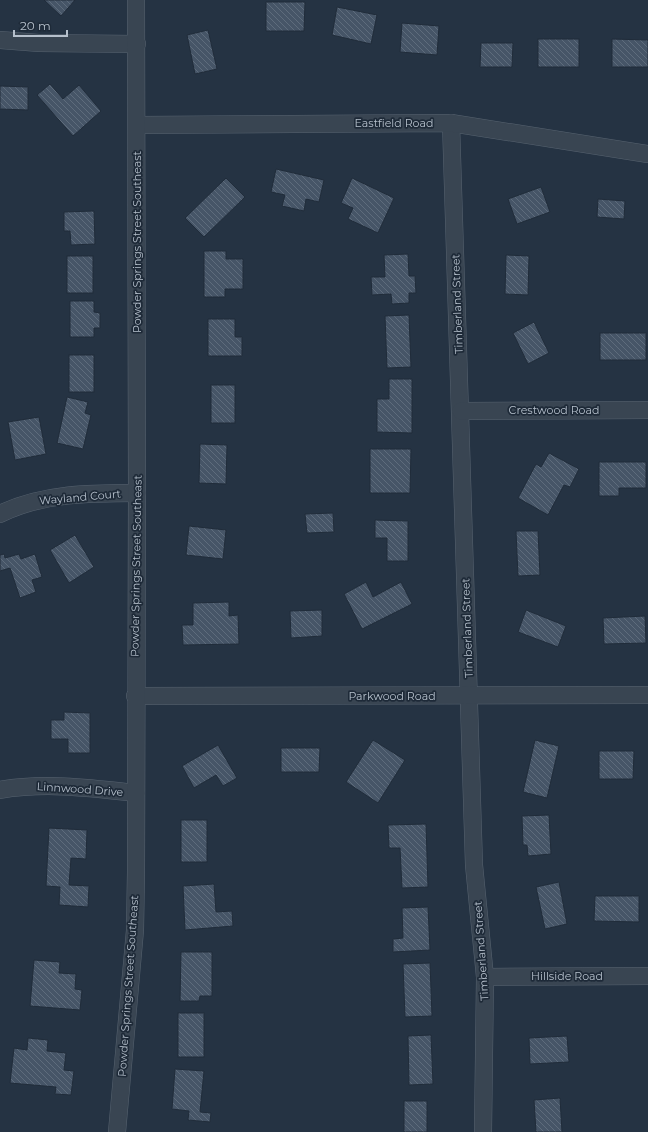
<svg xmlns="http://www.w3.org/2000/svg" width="648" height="1132" font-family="Montserrat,sans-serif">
<defs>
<pattern id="building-back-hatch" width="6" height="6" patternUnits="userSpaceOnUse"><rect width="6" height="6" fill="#465567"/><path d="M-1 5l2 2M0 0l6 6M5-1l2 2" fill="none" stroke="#5e6c7c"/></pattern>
</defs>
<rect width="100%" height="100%" fill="#253343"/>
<!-- building -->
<g fill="url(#building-back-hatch)" stroke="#202c3a">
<path d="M44,0H75L61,16Z"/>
<path d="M266,2H305L304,31H266Z"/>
<path d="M337,7L377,15L371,44L332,35Z"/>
<path d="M402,23L439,26L437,55L400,52Z"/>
<path d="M208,30L217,69L195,74L187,35Z"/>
<rect x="538" y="39" width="41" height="28"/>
<path d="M612,39L648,40V67H612Z"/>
<path d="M481,43H513L512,67H480Z"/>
<path d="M50,84L63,99L79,85L101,111L73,136L37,95Z"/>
<path d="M0,86L28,87V110L0,109Z"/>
<path d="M276,169L324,180L319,202L306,199L304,211L282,206L285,195L271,192Z"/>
<path d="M226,178L245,197L204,237L185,218Z"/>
<path d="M352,178L394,198L378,233L348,219L353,208L341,203Z"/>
<path d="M541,187L550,212L517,224L508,199Z"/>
<path d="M598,199L625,201L624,219L597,217Z"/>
<path d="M94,211L95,244L71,245L70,231H64V212Z"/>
<path d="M204,251H226V259H243V289H225V297H204Z"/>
<path d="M408,254L409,276H415L416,293H409V303L392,304L391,294L372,295L371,277H385L384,255Z"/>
<path d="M506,255L529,256L528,295L505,294Z"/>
<rect x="67" y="256" width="26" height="37"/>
<path d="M70,301H94V312L100,313V328H94V337H70Z"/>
<path d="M409,315L411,367L387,368L385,316Z"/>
<path d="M208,319H235V337H242V356H208Z"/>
<path d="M534,322L549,353L528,364L513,333Z"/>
<rect x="600" y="333" width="46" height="27"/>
<rect x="69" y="355" width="25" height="37"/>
<path d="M389,379H412V433L377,432V399H389Z"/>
<rect x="211" y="385" width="24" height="38"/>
<path d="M67,397L88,402L85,413L91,415L83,449L57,443Z"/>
<path d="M39,417L46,454L15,460L8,422Z"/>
<path d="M200,444L227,445L226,484L199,483Z"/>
<path d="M370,449H411L410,493H370Z"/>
<path d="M549,453L579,469L570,487L564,485L548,515L518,498L536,464L541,467Z"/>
<path d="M599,462H646V488H619V496H599Z"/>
<path d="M333,513L334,532L307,533L305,514Z"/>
<path d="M375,520L408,521V561H387V538H375Z"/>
<path d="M189,526L226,530L223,559L186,555Z"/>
<path d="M516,531H538L540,575L518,576Z"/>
<path d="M75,535L94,567L69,583L50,550Z"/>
<path d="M4,554L5,558L19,554L21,559L35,554L42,577L32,580L36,592L20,598L10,568L0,571V555Z"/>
<path d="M366,582L373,597L401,582L412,604L362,629L344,594Z"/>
<path d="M229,602V616L238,615L239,644L183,645L182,625H193V603Z"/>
<path d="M322,610V636L291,638L290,611Z"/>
<path d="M526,610L566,626L558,647L518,632Z"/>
<path d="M645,616L646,643L604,644L603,618Z"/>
<path d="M64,712L90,713V753H68V739H51V720H64Z"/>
<path d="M373,740L405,760L378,803L346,782Z"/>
<path d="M535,740L559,746L547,798L523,792Z"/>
<path d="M218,745L237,778L223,786L216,775L194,788L182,766Z"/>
<path d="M281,748H320L319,772H281Z"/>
<path d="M599,751H634L633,779H599Z"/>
<path d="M549,815L551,854L528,856L527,845H523L522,816Z"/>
<rect x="181" y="820" width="26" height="42"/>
<path d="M426,824L428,887L402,888L400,848H389L388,825Z"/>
<path d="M49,828L87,830L86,859L71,858L69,885L89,886L88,907L59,905L60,887L46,886Z"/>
<path d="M559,882L567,924L545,929L536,887Z"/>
<path d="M214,884L216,912L232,911L233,926L185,930L183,886Z"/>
<path d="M595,896H639V922L594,921Z"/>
<path d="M428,907L430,950L393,952V939L403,938L402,908Z"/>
<path d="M181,952H212V996H200L199,1001H180Z"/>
<path d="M34,960L60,962L59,973L76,974L75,989L82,990L80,1010L30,1006Z"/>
<path d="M430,963L432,1016L405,1017L403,964Z"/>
<rect x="178" y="1013" width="26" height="44"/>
<path d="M431,1035L433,1084L409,1085L408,1036Z"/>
<path d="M567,1036L569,1062L530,1064L529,1038Z"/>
<path d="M28,1038L48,1040L47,1051L66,1053L64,1070L74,1071L71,1095L55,1094L56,1087L10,1083L14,1048L27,1050Z"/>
<path d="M175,1069L204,1071L200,1112L211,1113L210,1122L188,1120L189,1111L172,1109Z"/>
<path d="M560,1098L562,1132H536L534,1100Z"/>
<rect x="404" y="1101" width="23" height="31"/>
</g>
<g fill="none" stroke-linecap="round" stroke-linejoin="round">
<defs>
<g id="minor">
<path d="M0,40L39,43L137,44"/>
<path d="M451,123L474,865L485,977L483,1132"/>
<path d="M137,125L451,123L648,154"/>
<path d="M461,411L648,410"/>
<path d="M0,514C42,493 91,493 137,493"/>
<path d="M135,696L648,695"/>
<path d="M0,790C45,782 91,788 136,793"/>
<path d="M485,977L648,976"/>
<path d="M117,1132L135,930L136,872L137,493L136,0"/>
</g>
</defs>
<!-- minor casing -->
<use href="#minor" stroke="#576370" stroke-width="18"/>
<!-- minor -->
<use href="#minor" stroke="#394552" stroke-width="17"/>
</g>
<g text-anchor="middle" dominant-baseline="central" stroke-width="3.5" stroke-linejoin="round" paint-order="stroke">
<!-- street labels -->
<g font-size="11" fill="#b6c0cc" stroke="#1e2a38">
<text x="394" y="123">Eastfield Road</text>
<text transform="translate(137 242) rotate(-90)">Powder Springs Street Southeast</text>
<text transform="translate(457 304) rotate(-92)">Timberland Street</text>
<text x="554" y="410">Crestwood Road</text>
<text transform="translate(80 497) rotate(-5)">Wayland Court</text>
<text transform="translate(136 566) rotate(-89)">Powder Springs Street Southeast</text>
<text transform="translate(467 628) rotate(-92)">Timberland Street</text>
<text x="392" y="696">Parkwood Road</text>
<text transform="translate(80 789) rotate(4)">Linnwood Drive</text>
<text transform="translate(481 951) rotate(-94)">Timberland Street</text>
<text x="567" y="976">Hillside Road</text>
<text transform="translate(128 986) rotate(-86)">Powder Springs Street Southeast</text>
</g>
</g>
<!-- scale -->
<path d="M14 30v6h53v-6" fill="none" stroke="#b6c0cc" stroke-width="2"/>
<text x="20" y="30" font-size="12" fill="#b6c0cc" stroke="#1e2a38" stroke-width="3" paint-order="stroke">20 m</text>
</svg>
